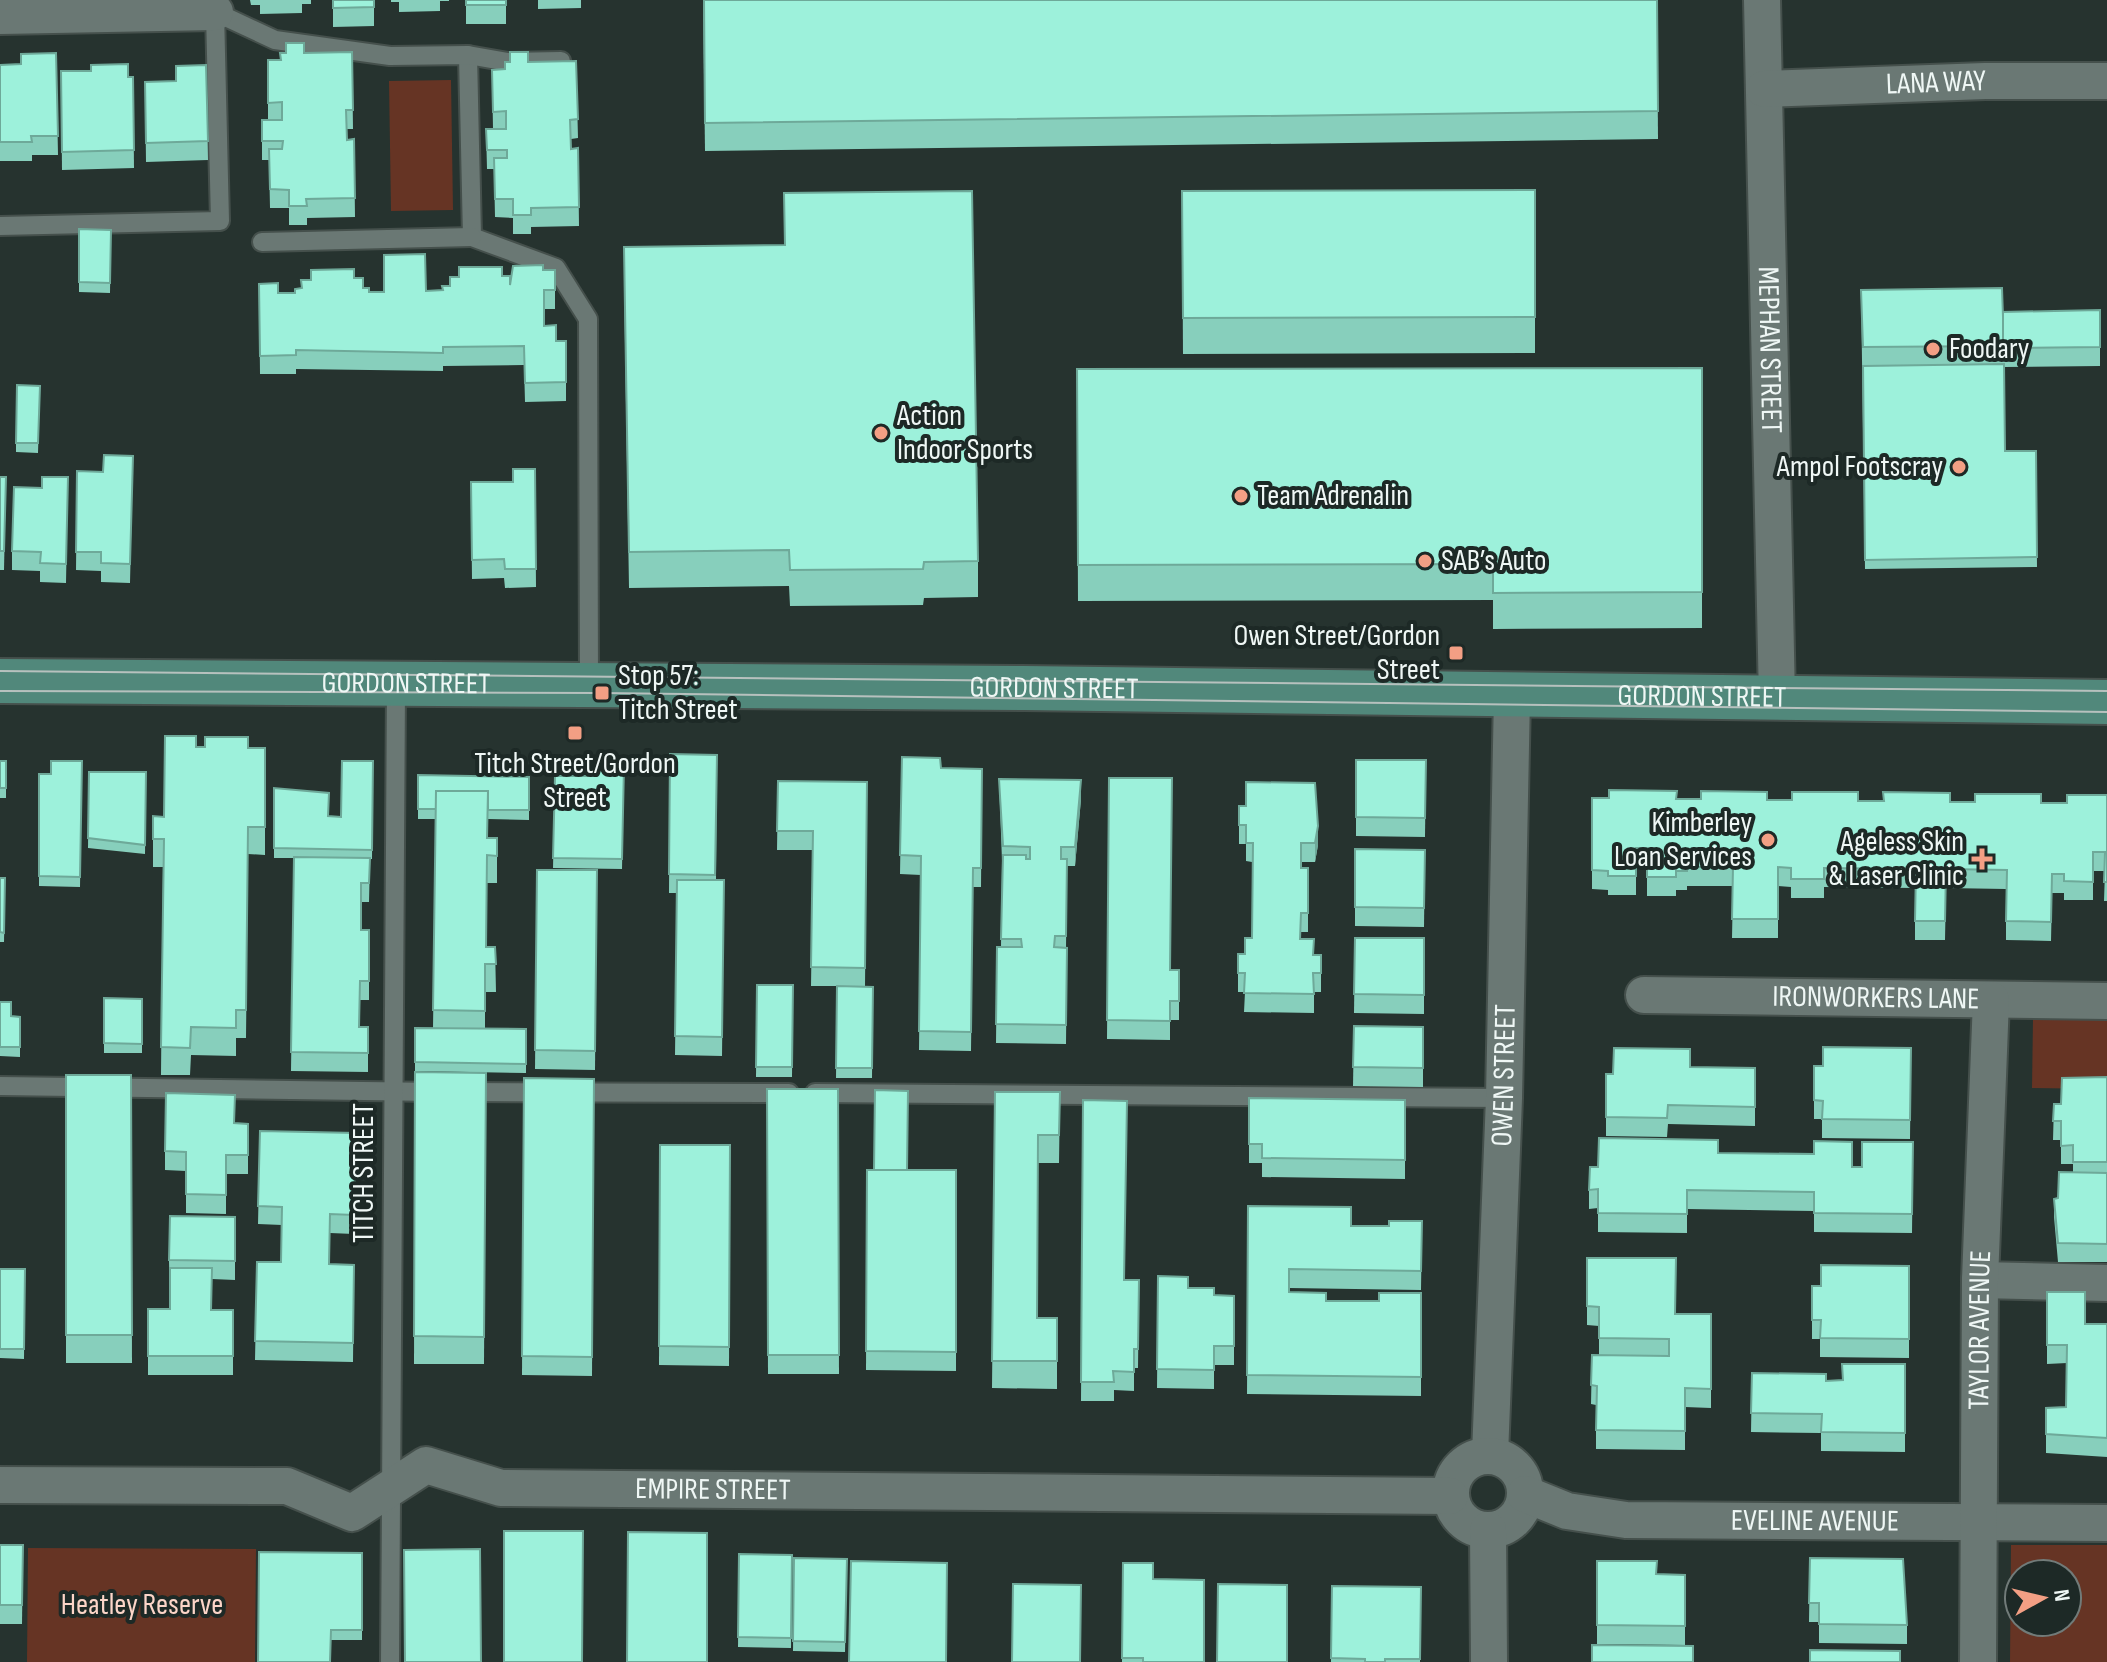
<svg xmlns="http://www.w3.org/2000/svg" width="2107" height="1662" font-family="'Sofia Sans Condensed',sans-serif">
<rect width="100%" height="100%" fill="#26332f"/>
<!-- green -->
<g fill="#663424" fill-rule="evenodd">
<path d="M451,80L453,210L391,211L389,81Z"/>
<path d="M2033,1018L2107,1019V1089L2032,1088Z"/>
<path d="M2011,1545H2107V1662H2010ZM2019,1574H2067V1622H2019Z"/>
<path d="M28,1548L256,1549L255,1662H27Z"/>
</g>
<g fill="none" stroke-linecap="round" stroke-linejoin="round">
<defs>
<g id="service">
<path d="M468,55L472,237L556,268L588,319L589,684"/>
<path d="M0,226L220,221L215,12L275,40L390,56L468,55L508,62L561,61"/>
<path d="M262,242L472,237"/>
<path d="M0,1086L437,1092"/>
<path d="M463,1092L789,1093"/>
<path d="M815,1093L1504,1098"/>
<path d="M390,1662L396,685"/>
</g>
<g id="minor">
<path id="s1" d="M1762,0L1777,699"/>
<path d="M0,16L215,12"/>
<path id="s2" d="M1764,89L1985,81H2107"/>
<path id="s3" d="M1644,995L2107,1001"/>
<path d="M1980,1280L2107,1283"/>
<path id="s4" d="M1490,1455L1504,1098L1512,696"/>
<circle cx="1488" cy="1493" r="37"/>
<path id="s5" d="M0,1485L287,1486L352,1513L426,1465L501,1488L1450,1496"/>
<path id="s6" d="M1525,1494L1567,1511L1626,1520L2107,1523"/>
<path d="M1488,1530L1489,1662"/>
<path id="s7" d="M1978,1662L1980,1280L1991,1000"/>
</g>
<g id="primary">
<path id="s8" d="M0,681L1024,688L2107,702"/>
</g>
</defs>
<!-- service casing -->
<use href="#service" stroke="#45504c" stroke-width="22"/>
<!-- minor casing -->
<use href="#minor" stroke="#45504c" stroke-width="40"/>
<!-- primary casing -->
<use href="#primary" stroke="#45504c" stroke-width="48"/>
<!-- service -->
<use href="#service" stroke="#6a7874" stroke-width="18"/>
<!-- minor -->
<use href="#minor" stroke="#6a7874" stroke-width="36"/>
<!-- primary -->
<use href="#primary" stroke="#51887b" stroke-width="44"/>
<!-- tram -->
<g stroke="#b7c1be" stroke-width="2">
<path d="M0,671L2107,691"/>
<path d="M0,691L602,693L2107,712"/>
</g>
</g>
<!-- wall -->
<g fill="#87cfbc">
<path d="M250,0H311V4H302V13L260,14V5H251Z"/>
<path d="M333,0H374V26L333,27Z"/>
<path d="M391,0H449V1H440V11L399,12V2H391Z"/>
<rect x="466" y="0" width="40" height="24"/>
<path d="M538,0H581V8L538,9Z"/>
<path d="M703,0H1657L1658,139L705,151Z"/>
<path d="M352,52L353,129H346L347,140L354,139L355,217L307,218V225H289V208H270L269,160H262V120H268V60H280L304,53Z"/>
<path d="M56,53L58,155H32V161H0V65L21,64Z"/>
<path d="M576,61L578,138L571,139V149L578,148L579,226L531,227V234H513V218L495,217L494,169H487L486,129H493L492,70L505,69L528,62Z"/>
<path d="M206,65L208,160L146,162L145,82L176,81Z"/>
<path d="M61,71L133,77L134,168L62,170Z"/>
<path d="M1535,190V353L1183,354L1182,191Z"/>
<path d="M79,229L111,230L110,293L79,292Z"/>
<path d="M543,270H555V309H544V326L556,341H566V401L525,402L524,365L443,366V371L296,369V374H260L259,284L278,293H295L301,288L354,278L369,292L442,290L450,286L502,276H510Z"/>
<path d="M624,283L978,561V597L924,598L923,605L790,606L789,586L629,588Z"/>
<path d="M1861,290L2003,319L2100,347V366L2004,367L2005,451H2036L2037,567L1865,569Z"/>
<path d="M1702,368V628L1493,629V600L1078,601L1077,369Z"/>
<path d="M40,386L38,453L16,452V443Z"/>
<path d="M133,456L130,583L101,582V571L76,570L77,471L103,472Z"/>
<path d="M535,469L536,587L505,588L504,578L472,579L471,482H513Z"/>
<path d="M0,477H6L4,570H0Z"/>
<path d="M68,477L66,583L40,582V571L12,570V551L42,488Z"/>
<path d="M248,748H265V855L248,854L246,1038H236V1056L191,1055L190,1075H161L163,867H153V816L164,817Z"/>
<path d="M670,754L717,755L716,880H724L722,1056L675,1055L677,893H669Z"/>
<path d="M902,757L941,768L982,769L981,887H973L971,1051L919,1050L921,875L900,874Z"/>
<path d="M1356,760H1426L1425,837L1356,836Z"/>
<rect x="0" y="761" width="6" height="37"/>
<path d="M82,761L80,887L39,886V774H51Z"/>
<path d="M373,761L372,859H370L369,902H361V930H369V1000H360L359,1027H368V1072L291,1071L294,858H274V788L328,816L341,817Z"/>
<path d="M624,765L622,869L553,868L555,776H589Z"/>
<path d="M89,772H146L145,854L88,848Z"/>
<path d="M418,775L529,777V820L488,819L487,838H497V883H487L486,947H495L496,992H485V1029H526V1073L415,1071V1028H433L436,819H418Z"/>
<path d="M1109,778L1170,970H1179V1020H1170V1040L1107,1039Z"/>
<path d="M999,779L1081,799L1075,866H1067L1066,948H1067L1066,1044L996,1043L997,947H1001L1002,861Z"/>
<path d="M778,781L867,782L865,986L873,987L872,1078H836L837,986H811L813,850H777Z"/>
<path d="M2107,795V901H2104L2105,871H2093V900H2064V893H2052L2051,941L2006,940V889L1946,888L1945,940H1915V888L1824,887V898H1791V887L1778,886V938H1732L1733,886H1687V890H1676V896H1647V867H1636V895H1608V890L1592,889V798L2067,803Z"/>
<path d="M1239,806L1318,845L1315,862H1301V868H1308V932H1301V939L1314,955H1321V992H1314V1013L1244,1012L1245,992H1238V954H1245L1252,938V862L1246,861V844H1239Z"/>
<path d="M1355,849L1425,850L1424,927L1355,926Z"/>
<path d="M537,870H597L595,1070L535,1069Z"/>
<path d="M0,878H5L4,942H0Z"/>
<path d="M1355,938H1424V1014L1354,1013Z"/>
<path d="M757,985H793L792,1077H756Z"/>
<path d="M104,998L142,999V1053H104Z"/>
<path d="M0,1002L11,1016L20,1017V1057L0,1056Z"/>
<path d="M1354,1026L1423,1027V1087L1353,1086Z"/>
<path d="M1911,1048L1910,1139L1822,1138V1119H1814V1066H1823Z"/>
<path d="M1690,1067L1755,1068V1126L1668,1124L1667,1137L1606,1136V1074Z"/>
<path d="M415,1072L486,1073L484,1364H414Z"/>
<path d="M66,1075H131L132,1363H66Z"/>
<path d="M2107,1077V1262H2058L2054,1217V1199L2058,1198L2073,1172V1164H2061V1140H2053L2054,1104H2061Z"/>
<path d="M524,1078L594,1079L592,1376L522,1375Z"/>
<path d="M767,1089H838L839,1374H768Z"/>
<path d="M995,1092H1060L1059,1163H1038L1037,1318H1057V1389L992,1388Z"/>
<path d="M1083,1100L1125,1280H1139L1138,1368H1134V1391L1114,1390V1401H1081Z"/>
<path d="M1405,1100V1179L1262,1177V1163H1249V1144Z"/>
<path d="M248,1124V1174H226V1214L186,1213V1171L165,1170V1151Z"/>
<path d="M260,1131L356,1133L354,1234L330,1233V1264L354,1265L353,1362L255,1360L257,1262H281L282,1225L258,1224Z"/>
<path d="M1913,1142L1912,1233L1814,1232V1211L1687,1209V1233L1598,1232V1208L1589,1209V1190L1598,1167L1718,1153L1862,1167Z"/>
<path d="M660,1145H730L729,1366L659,1365Z"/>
<path d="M867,1170H956V1371L866,1370Z"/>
<path d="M1248,1206L1351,1226H1389L1422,1221L1421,1290L1289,1288V1292L1326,1301H1379L1421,1293V1396L1247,1394Z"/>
<path d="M235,1217V1280L212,1279V1310H233V1375H148V1309H170L169,1260Z"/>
<path d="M1587,1258L1675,1314H1711V1408L1685,1407V1450L1596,1449V1405L1591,1404L1592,1355H1599V1326L1587,1325Z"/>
<path d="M1909,1266V1358L1820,1357V1339H1812V1286H1821Z"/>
<path d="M0,1269H25L24,1359L0,1358Z"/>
<path d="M1158,1276L1188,1288L1214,1295L1234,1296V1365H1214V1389L1157,1388Z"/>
<path d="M2047,1292L2085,1324H2107V1457L2046,1453V1408L2066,1407L2067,1363L2047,1364Z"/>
<path d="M1905,1364V1452L1821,1451V1433L1751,1432L1752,1373L1826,1381L1842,1380Z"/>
<path d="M0,1545H23L22,1624H0Z"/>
<path d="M362,1553V1640H331L258,1662Z"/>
<path d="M739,1554L792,1555L791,1648L738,1647Z"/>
<path d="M794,1558L847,1559L845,1652L793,1651Z"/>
<path d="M1810,1558L1907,1625V1644L1819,1643V1622H1809Z"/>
<path d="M1597,1561L1656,1574L1685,1575V1645L1597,1644Z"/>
<path d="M1123,1563L1153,1579L1204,1662H1122Z"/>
<path d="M1332,1586L1421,1587L1420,1662H1331Z"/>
</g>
<!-- shaded-wall -->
<g fill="#6ea999">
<path d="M1081,780V799L1075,866V847Z"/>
<path d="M1318,826V845L1315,862V843Z"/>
</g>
<!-- building -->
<g fill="#9df1db" stroke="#6ea999" stroke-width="2">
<path d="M333,0H374V7L333,8Z"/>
<rect x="466" y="0" width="40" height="5"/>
<path d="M704,0H1657L1658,111L705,123Z"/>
<path d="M286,43H304V53L352,52L353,110H346L347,140L354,139L355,198L306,199L307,206H289V190L270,189L269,149H282L283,141H262V120H282V102L268,103V60H281L280,53H286Z"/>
<path d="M510,52H528V62L576,61L578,119L570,120L571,149L578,148L579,207L531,208V215H513V199H495L494,158H507V150H487L486,129H506V111L493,112L492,70L505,69V62H510Z"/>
<path d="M56,53L58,136H31L32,142H0V65L21,64V54Z"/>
<path d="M128,64V77H133L134,150L62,152L61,71H91V65Z"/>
<path d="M206,65L208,141L146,143L145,82L176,81V66Z"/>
<path d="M1535,190V317L1183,318L1182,191Z"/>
<path d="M972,191L978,561L924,562L923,569L790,570L789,550L629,552L624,247L785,245L784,193Z"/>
<path d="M79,229L111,230L110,283L79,282Z"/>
<path d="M425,254L426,291L443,290L442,286H450V277H459V267H502V276H510V285L513,266L543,265V270H555V290H544V326L556,325V341H566V382L525,383L524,346L443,347V353L296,350V355L260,356L259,284L278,283V293H295V289L302,288L301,280H311V270L354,269V278H363V288H369V292H384V255Z"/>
<path d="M2002,288L2004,346L1863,347L1861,290Z"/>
<path d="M2100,310V347L2003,348V312Z"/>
<path d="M2004,364L2005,451H2036L2037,557L1865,560L1863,366Z"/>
<path d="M1702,368V592L1493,593V564L1078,565L1077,369Z"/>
<path d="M17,385L40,386L38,443H16Z"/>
<path d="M104,455L133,456L130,564L101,563V552H76L77,471L103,472Z"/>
<path d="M513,469H535L536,569H505L504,559L472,560L471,482H513Z"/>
<path d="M0,477H6L4,551H0Z"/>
<path d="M42,477H68L66,564L40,563L41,552L12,551L14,487L42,488Z"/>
<path d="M165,736H196V747H205V737H248V748H265V827H248L246,1010H236V1028L191,1027L190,1048L161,1047L164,839H153V816L164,817Z"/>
<path d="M670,754L717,755L715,875L669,874Z"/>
<path d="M902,757L940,758L941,768L982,769L981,868H973L971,1032L919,1031L921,856L900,855Z"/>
<path d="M1356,760H1426L1425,818L1356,817Z"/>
<rect x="0" y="761" width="6" height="27"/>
<path d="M51,761H82L80,877L39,876V774H51Z"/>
<path d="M342,761H373L372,850L274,848V788L329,793L328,816L341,817Z"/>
<path d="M589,764L624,765L622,859L553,858L555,776H590Z"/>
<path d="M89,772H146L145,845L88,838Z"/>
<path d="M418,775L529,777V810H488V791H436V809H418Z"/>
<path d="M1109,778H1172L1170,970H1179V1001H1170V1021L1107,1020Z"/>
<path d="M999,779L1081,780L1075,847H1061V859H1067L1066,936H1055L1054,947L1067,948L1066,1025L996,1024L997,947H1022L1021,939H1001L1003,855H1026V859H1030V847L1003,846Z"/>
<path d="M778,781L867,782L865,968L811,967L813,831H777Z"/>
<path d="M1246,782L1315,783L1318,826L1315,843H1301V868H1308V913H1301L1300,939H1314L1313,955H1321V973H1313L1314,994L1244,993L1245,973H1238V954H1245V938H1252L1253,843H1246V825H1239V806H1246Z"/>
<path d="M1609,790L1677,791L1676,799H1701V791L1767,792V800H1792V792H1858V801H1884L1883,792L1950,793V802H1975V794H2041V803H2067V795H2107V882H2104L2105,852H2093V882L2064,881V874H2052L2051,922L2006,921L2007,870L1946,869L1945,921H1915L1916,869L1824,868V879H1791V868L1778,867V919H1732L1733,867H1687V871H1676V877H1647V848H1636V876H1608V871L1592,870V798H1609Z"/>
<path d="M436,791H488L487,838H497V856L487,855L486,947H495L496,964H485V1011L433,1010Z"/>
<path d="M1355,849L1425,850L1424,908L1355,907Z"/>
<path d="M294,857L370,858L369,883H361V930H369V981H360L359,1027H368V1053L291,1052Z"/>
<path d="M537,870H597L595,1051L535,1050Z"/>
<path d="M0,878H5L4,933L0,932Z"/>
<path d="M677,880H724L722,1037L675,1036Z"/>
<path d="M1355,938H1424V995L1354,994Z"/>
<path d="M757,985H793L792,1067H756Z"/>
<path d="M837,986L873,987L872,1068H836Z"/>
<path d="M104,998L142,999V1044L104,1043Z"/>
<path d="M0,1002H11V1016L20,1017V1047H0Z"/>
<path d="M1354,1026L1423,1027V1068L1353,1067Z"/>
<path d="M415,1028L526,1029V1064L415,1062Z"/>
<path d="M1823,1047L1911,1048L1910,1120L1822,1119L1823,1101L1814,1100V1066H1823Z"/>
<path d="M1614,1048L1690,1049V1067L1755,1068V1107L1668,1105L1667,1118L1606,1117V1074H1613Z"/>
<path d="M415,1072L486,1073L484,1337L414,1336Z"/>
<path d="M66,1075H131L132,1335H66Z"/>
<path d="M2107,1077V1162H2073V1145L2061,1146V1121H2053L2054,1104H2061L2062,1078Z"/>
<path d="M524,1078L594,1079L592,1357L522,1356Z"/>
<path d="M767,1089H838L839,1355H768Z"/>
<path d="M875,1090L908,1091L907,1170H874Z"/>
<path d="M995,1092H1060L1059,1135H1038L1037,1318H1057V1361H992Z"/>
<path d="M166,1093L235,1095L234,1123L248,1124V1155H226V1195L186,1194V1152L165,1151Z"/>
<path d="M1249,1098L1405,1100V1160L1262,1158V1144H1249Z"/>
<path d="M1083,1100L1127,1101L1124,1280H1139L1138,1349H1134V1372L1113,1371L1114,1382H1081Z"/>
<path d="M260,1131L356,1133L354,1215L330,1214L329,1264L354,1265L353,1343L255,1341L257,1262H281L282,1207L258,1206Z"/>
<path d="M1599,1138L1718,1140V1153L1814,1154V1141L1852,1142V1167H1862V1142H1913L1912,1214L1814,1213V1192L1687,1190V1214L1598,1213V1189L1589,1190L1590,1167H1598Z"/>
<path d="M660,1145H730L729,1347L659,1346Z"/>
<path d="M867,1170H956V1352L866,1351Z"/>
<path d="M2059,1172L2107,1173V1244L2058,1243L2054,1199L2058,1198Z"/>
<path d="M1248,1206L1351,1207V1226H1389V1221H1422L1421,1271L1289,1269V1292L1326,1293V1301H1379V1293H1421V1377L1247,1375Z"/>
<path d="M170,1216L235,1217V1261L169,1260Z"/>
<path d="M1587,1258H1676L1675,1314H1711V1389L1685,1388V1431L1596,1430L1597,1386L1591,1385L1592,1355L1669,1356V1339L1599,1338V1307L1587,1306Z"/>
<path d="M1821,1265L1909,1266V1339L1820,1338L1821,1320H1812V1286H1821Z"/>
<path d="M170,1268H212L211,1310H233V1356H148V1309H170Z"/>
<path d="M0,1269H25L24,1349H0Z"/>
<path d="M1158,1276L1188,1277V1288H1214V1295L1234,1296V1346H1214V1370L1157,1369Z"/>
<path d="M2047,1292H2085V1324H2107V1438L2046,1434V1408L2066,1407L2067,1345H2047Z"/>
<path d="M1842,1364H1905V1433L1821,1432L1822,1414L1751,1413L1752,1373L1826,1374V1381L1843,1380Z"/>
<path d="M504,1531H583L582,1662H504Z"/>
<path d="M628,1532L707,1533V1662H627Z"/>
<path d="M0,1545H23L22,1605H0Z"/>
<path d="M480,1549L481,1662H405L404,1550Z"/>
<path d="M259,1552L362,1553V1630H331L330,1662H258Z"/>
<path d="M739,1554L792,1555L791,1638L738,1637Z"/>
<path d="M794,1558L847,1559L845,1642L793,1641Z"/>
<path d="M1810,1558L1903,1559L1907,1625L1819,1624V1603H1809Z"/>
<path d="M851,1561L947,1563L946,1662H849Z"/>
<path d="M1597,1561H1657L1656,1574L1685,1575V1626L1597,1625Z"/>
<path d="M1123,1563H1153V1579L1204,1580V1662H1143V1658H1122Z"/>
<path d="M1013,1584L1081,1585L1080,1662H1012Z"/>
<path d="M1218,1584L1287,1585V1662H1217Z"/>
<path d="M1332,1586L1421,1587L1420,1659H1385V1662H1365V1659L1331,1658Z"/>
<path d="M1592,1645L1693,1646V1662H1592Z"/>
<path d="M1810,1650L1900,1651V1662H1810Z"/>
</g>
<!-- markers -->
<g fill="#f39f84" stroke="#1d2926" stroke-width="3">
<circle cx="1933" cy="349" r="8"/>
<circle cx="881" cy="433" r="8"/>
<circle cx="1959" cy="467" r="8"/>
<circle cx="1241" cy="496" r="8"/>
<circle cx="1425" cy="561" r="8"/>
<rect x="1448" y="645" width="16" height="16" rx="4"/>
<rect x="594" y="685" width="16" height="16" rx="4"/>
<rect x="567" y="725" width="16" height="16" rx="4"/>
<circle cx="1768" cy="840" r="8"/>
<path d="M1978 847h8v8h8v8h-8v8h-8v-8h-8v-8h8z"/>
</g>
<g text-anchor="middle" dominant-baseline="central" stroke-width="8" stroke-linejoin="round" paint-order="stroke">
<!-- street labels -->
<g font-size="30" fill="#eff7f5" stroke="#1d2926">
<text stroke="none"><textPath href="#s2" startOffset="172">LANA WAY</textPath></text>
<text stroke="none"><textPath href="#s1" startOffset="350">MEPHAN STREET</textPath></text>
<text stroke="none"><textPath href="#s8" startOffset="406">GORDON STREET</textPath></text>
<text stroke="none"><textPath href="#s8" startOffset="1054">GORDON STREET</textPath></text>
<text stroke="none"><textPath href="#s8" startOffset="1702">GORDON STREET</textPath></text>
<text stroke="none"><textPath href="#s3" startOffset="232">IRONWORKERS LANE</textPath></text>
<text stroke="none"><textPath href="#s4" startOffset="380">OWEN STREET</textPath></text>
<text transform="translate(364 1173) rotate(-90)">TITCH STREET</text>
<text stroke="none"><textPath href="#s7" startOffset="332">TAYLOR AVENUE</textPath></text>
<text stroke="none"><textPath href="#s5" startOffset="736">EMPIRE STREET</textPath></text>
<text stroke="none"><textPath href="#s6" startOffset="294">EVELINE AVENUE</textPath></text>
</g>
<!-- poi labels -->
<g font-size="30" fill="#eff7f5" stroke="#1d2926" text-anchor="start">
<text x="1949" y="349">Foodary</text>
<text x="897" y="416">Action<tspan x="897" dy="34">Indoor Sports</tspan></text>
<text x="1943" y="467" text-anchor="end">Ampol Footscray</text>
<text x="1257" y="496">Team Adrenalin</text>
<text x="1441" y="561">SAB’s Auto</text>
<text x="1440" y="636" text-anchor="end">Owen Street/Gordon<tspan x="1440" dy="34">Street</tspan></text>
<text x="618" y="676">Stop 57:<tspan x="618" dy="34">Titch Street</tspan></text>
<text x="575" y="764" text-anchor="middle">Titch Street/Gordon<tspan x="575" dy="34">Street</tspan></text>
<text x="1752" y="823" text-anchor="end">Kimberley<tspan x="1752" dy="34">Loan Services</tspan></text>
<text x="1964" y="842" text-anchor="end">Ageless Skin<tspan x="1964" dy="34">&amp; Laser Clinic</tspan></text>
</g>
<!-- park labels -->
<g font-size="30" fill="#fcd5c8" stroke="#1d2926">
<text x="142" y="1605">Heatley Reserve</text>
</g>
</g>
<!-- north arrow -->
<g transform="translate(2043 1598) rotate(82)"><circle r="38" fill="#1d2926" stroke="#717b79" stroke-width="2"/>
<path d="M0-6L14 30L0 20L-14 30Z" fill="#f39f84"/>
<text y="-12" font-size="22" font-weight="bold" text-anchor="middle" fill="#eff7f5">N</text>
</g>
</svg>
